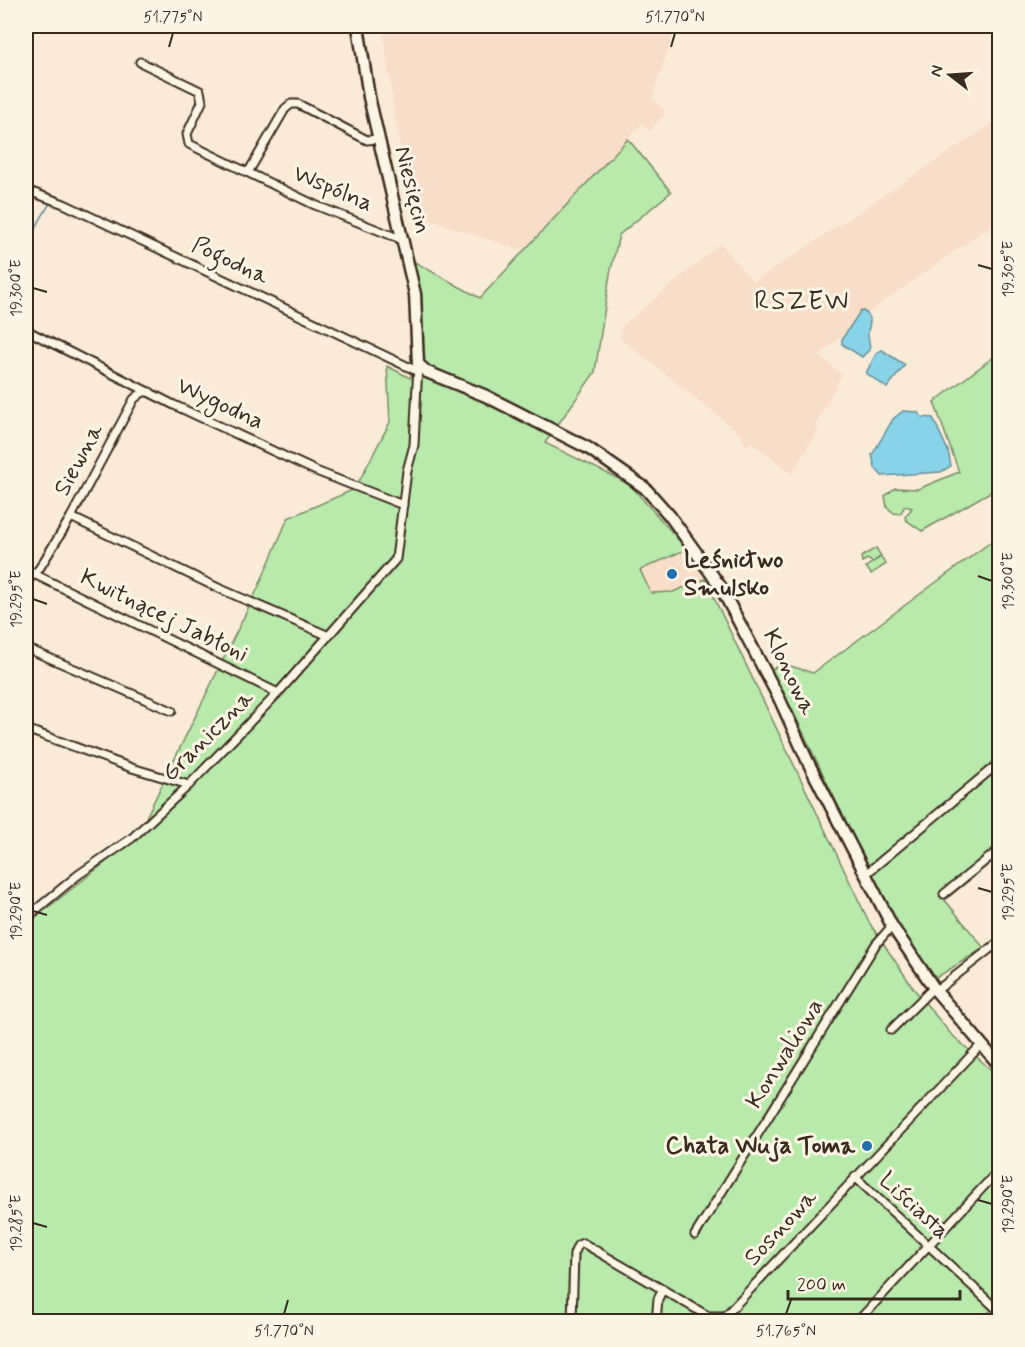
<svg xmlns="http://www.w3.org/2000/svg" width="1025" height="1347" font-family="Mynerve,sans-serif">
<rect width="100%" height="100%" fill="#faebd8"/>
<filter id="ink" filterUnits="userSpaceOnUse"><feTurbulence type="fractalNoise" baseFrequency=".0167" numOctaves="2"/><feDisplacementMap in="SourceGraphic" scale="12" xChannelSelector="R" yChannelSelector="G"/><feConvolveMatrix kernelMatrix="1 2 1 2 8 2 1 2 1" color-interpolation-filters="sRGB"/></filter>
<g filter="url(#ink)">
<!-- built -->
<g fill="#f8dec8">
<path d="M382,26H676L652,98L666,113L649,132L643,123L522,251L409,213Z"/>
<path d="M999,119V220L881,303L819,355L842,375L815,426L819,429L792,474L751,442L747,446L741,441L743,436L621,339V327L721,243L753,282Z"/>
<path d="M687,549L705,579L672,592L652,593L640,570Z"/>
</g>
<!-- green -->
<g fill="#b7eaab" stroke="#798a64" stroke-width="1.5">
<path d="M628,139L671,192L619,235L610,274L595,372L545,443L629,484L687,549L640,570L651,593L673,592L705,579L870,924L914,989L950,1033L999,1077V1301L980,1322H26V925L136,838L258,588L288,518L355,489L390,422L387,366L410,378C431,340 421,300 411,260L480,298Z"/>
<path d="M999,353V487L922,531L906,520L905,517L912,508L905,506L900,514L894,513L887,507L885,496L895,488L918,489L959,472L934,402Z"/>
<path d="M999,536V856L945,900L984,948L934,979L891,917L791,707L768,673L781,663L813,673Z"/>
<path d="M876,548L881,556L873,562L867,559L862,562L861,557Z"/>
<path d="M881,557L886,564L871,574L866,567Z"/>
</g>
<!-- water -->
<g fill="#88d3e8" stroke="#698f97" stroke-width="1.5">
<path d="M861,310C876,317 868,323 868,334C868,339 870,344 870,349L862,357L842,344V339Z"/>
<path d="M882,350L905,365L887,388L866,373L877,352Z"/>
<path d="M903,411L917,412L922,417L933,418L948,451L951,466L941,472L882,476L875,468L872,455L893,419Z"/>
</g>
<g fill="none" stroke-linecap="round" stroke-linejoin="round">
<!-- stream -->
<path stroke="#698f97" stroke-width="1.5" d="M26,244L50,203"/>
<defs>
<g id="street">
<path d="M140,62L200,91L202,102L187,134L189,144L315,205L403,240"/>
<path d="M249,171L285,109L291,104H298L367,140L378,139"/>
<path d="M26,190L64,204L417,371"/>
<path d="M26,330L174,405L316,471L403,505"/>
<path d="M71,517L216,587L329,636"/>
<path d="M32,573L278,693"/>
<path d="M26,582L39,569L71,517L134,399L143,392H150"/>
<path d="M26,648L172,711"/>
<path d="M26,729L132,768L189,785"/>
<path d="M867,873L1000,762"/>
<path d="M944,894L1000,849"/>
<path d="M26,918L78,875L132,838L189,785L278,693L396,559L407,471L414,445L418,364"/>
<path d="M936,991L1000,941"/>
<path d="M891,1030L933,988"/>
<path d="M855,1177L1000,1312"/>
<path d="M695,1235L876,944L892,926"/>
<path d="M572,1322L574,1254L578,1245L583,1243L708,1316H725L981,1045"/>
<path d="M656,1322L658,1299L663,1289"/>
<path d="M857,1322L1000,1169"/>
<path d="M993,1322L1000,1315"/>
</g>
<path id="secondary" d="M358,26L369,97L415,294L418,364L427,372L486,396L588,448L645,488L670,516L720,586L780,700L808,762L892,926L936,991L1000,1066"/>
</defs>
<!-- street casing -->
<use href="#street" stroke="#3b2a1e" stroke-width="11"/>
<!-- secondary casing -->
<use href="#secondary" stroke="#3b2a1e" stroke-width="15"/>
<!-- street -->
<use href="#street" stroke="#fcf5e5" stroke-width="7"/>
<!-- secondary -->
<use href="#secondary" stroke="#fcf5e5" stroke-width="10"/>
</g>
</g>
<!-- ticks -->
<path fill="none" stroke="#3b2a1e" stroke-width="2" d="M169,47L173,33M671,47L675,33M978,265L992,269M33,288L47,292M978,576L992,581M33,599L47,604M978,888L992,892M33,911L47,915M978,1200L992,1204M33,1223L47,1227M284,1314L288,1300M786,1314L791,1300"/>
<!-- markers -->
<g fill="#1f6fb2" stroke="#fcf5e5" stroke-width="2">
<circle cx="672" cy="574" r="6"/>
<circle cx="867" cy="1146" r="6"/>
</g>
<g text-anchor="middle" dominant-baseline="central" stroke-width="6" stroke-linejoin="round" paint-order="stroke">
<!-- street labels -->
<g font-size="24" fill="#3b2a1e" stroke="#fcf5e5">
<text transform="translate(333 189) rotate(23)">Wspólna</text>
<text transform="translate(412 190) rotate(76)">Niesięcin</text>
<text transform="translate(230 261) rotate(25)">Pogodna</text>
<text transform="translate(220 404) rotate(25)">Wygodna</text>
<text transform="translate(79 460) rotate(-62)">Siewna</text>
<text transform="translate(164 616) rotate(26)">Kwitnącej Jabłoni</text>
<text transform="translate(789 672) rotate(64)">Klonowa</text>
<text transform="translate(208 736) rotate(-45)">Graniczna</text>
<text transform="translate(785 1054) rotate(-58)">Konwaliowa</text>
<text transform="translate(914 1206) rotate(43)">Liściasta</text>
<text transform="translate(781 1228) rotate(-47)">Sosnowa</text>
</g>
<!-- poi labels -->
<g font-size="24" font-weight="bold" fill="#3b2a1e" stroke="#fcf5e5" text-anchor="start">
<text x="684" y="560">Leśnictwo<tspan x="684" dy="28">Smulsko</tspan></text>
<text x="855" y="1146" text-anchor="end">Chata Wuja Toma</text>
</g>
<!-- neighbourhood labels -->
<g font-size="26" letter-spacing="1.5" fill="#3b2a1e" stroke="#fcf5e5">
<text x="802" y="302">RSZEW</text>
</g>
</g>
<!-- margin -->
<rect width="1025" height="1347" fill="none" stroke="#fcf5e5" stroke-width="66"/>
<!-- north arrow -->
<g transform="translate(950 75) rotate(287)" stroke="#fcf5e5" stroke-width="4.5" paint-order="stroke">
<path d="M0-4.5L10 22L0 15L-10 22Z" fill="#3b2a1e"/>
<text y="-9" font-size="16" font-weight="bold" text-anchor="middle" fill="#3b2a1e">N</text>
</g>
<!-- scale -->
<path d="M788 1290v9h172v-9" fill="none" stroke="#3b2a1e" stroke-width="3"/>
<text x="797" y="1290" font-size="18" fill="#3b2a1e" stroke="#fcf5e5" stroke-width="4.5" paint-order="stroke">200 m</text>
<rect x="33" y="33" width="959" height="1281" fill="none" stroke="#3b2a1e" stroke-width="2"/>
<g font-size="15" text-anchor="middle" fill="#3b2a1e">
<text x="173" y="22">51.775°N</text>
<text x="675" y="22">51.770°N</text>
<text transform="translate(1008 269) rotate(-90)" y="5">19.305°E</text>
<text transform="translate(16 288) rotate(-90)" y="5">19.300°E</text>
<text transform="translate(1008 581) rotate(-90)" y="5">19.300°E</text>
<text transform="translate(16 599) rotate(-90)" y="5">19.295°E</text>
<text transform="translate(1008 892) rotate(-90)" y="5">19.295°E</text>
<text transform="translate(16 911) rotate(-90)" y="5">19.290°E</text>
<text transform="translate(1008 1204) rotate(-90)" y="5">19.290°E</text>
<text transform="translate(16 1223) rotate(-90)" y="5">19.285°E</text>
<text x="284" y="1336">51.770°N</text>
<text x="786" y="1336">51.765°N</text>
</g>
</svg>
